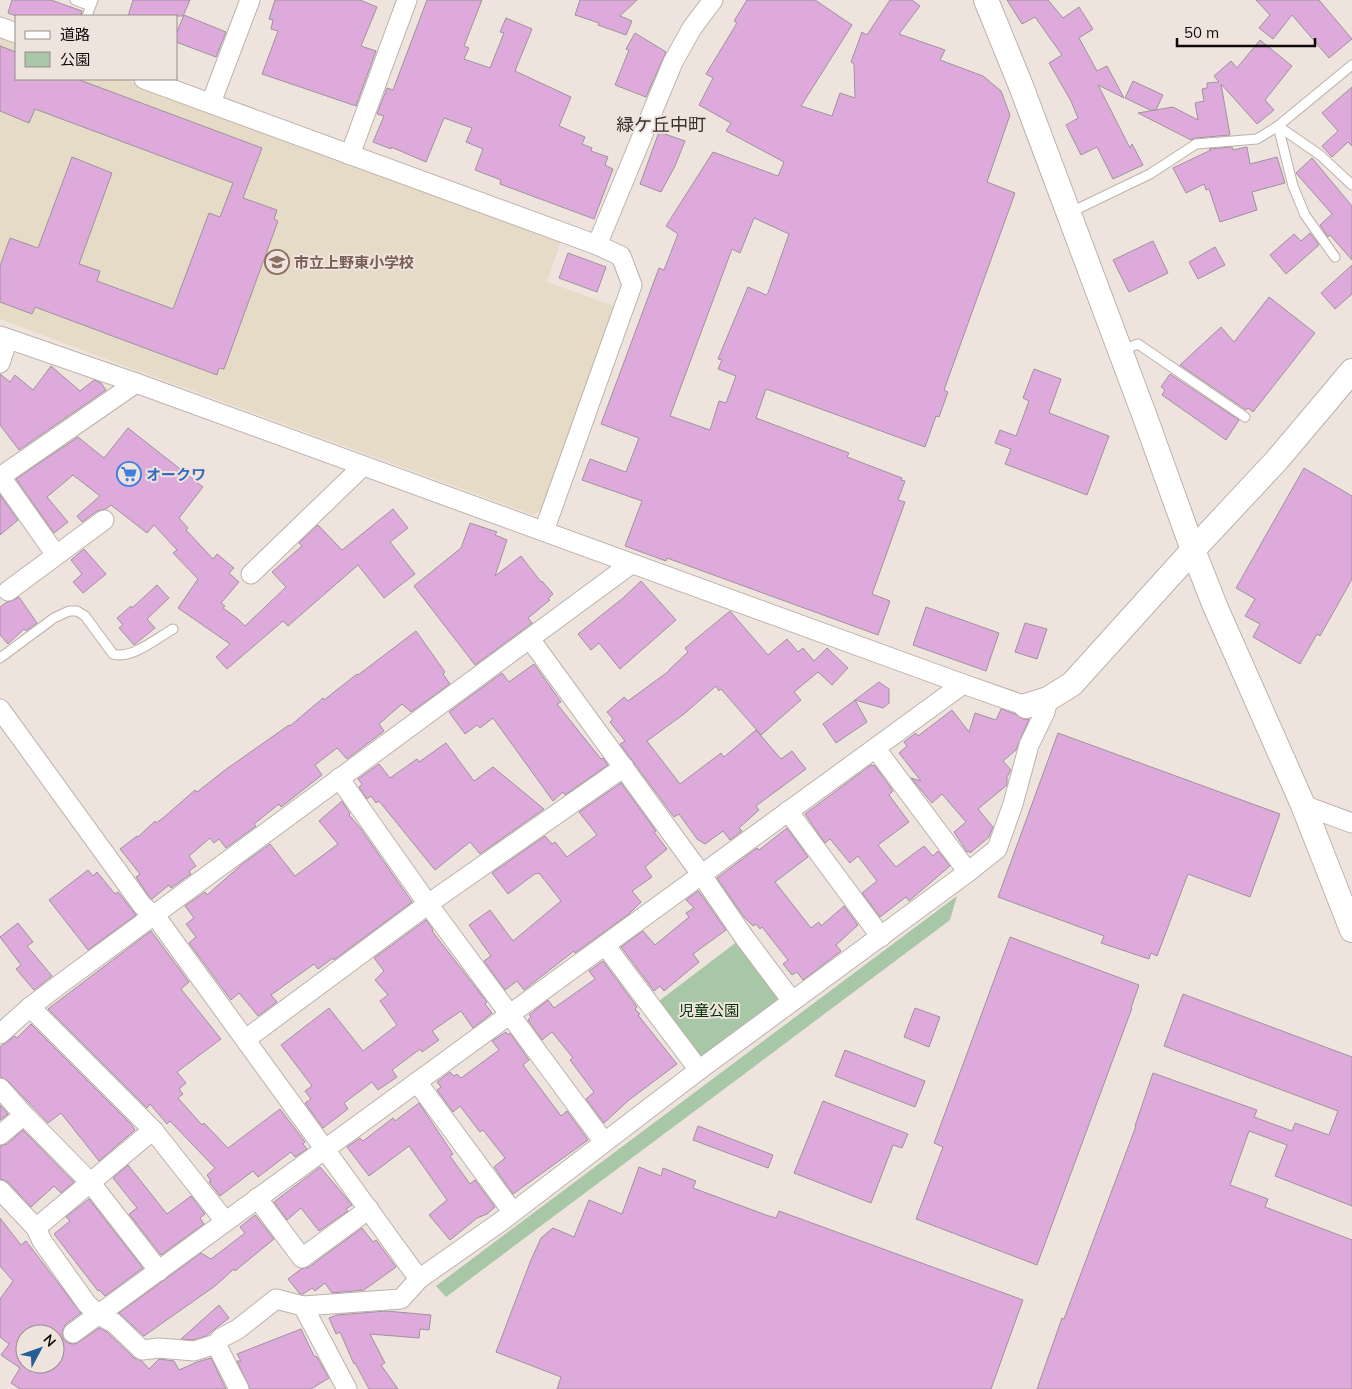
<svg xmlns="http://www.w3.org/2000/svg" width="1352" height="1389" font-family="Mulish,'Noto Sans JP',sans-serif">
<rect width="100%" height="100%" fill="#efe3de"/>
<!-- education -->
<path fill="#e5dbc6" d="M0,35L16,40V79H124L561,241L547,282L614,306L543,508L534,515L103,358L0,319Z"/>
<!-- green -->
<g fill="#a8c7a7">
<path d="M957,896L950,920L446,1297L436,1286Z"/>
<path d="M738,941L778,996L776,1004L706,1058L697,1057L655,1004Z"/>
</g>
<!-- building -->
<g fill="#ddaadb" stroke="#9d949c" fill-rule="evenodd">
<path d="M12,0H51L82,11L81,16H16L8,13Z"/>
<path d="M133,0H190L183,16H128Z"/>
<path d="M275,0H360L377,7L361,46L376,51L356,106L262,74L278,31L271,29L273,20L269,19Z"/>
<path d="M427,0H482L464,46L469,48L464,59L490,68L504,33L500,32L506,18L532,29L515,71L571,97L559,126L585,137L582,144L592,148L591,151L608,157L605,165L613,169L594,219L500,184L501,180L475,170L483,149L466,142L472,128L444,118L426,162L391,147V149L373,142L384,116L377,114L387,88L393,90Z"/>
<path d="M580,0H637L620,16L632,21L626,35L598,25L599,23L575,15Z"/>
<path d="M747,0H815L852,25L801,106L832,116L840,93L855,98L854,64L851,62L862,32L867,35L890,0H912L920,6L899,34L945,50L940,60L983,76L1001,91L1010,115L987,182L1015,193L944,390L948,392L939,417L936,416L925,447L766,389L756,418L849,453L847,457L902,478L901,480L905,481L898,500L905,502L872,594L890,601L878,635L667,558L666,561L625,546L642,501L582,480L590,459L626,472L639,438L601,424L659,268L664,270L678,234L666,226L713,152L778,176L784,162L726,131L731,123L699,105L713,78L706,74L737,23L734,21ZM754,218L789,234L768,293L766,295L748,287L718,359L722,360L718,369L736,376L726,403L719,401L710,430L670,416L732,249L740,253Z"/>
<path d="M1007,0H1048L1063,18L1079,7L1093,29L1079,38L1097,71L1107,66L1124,98L1098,85L1130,148L1132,144L1143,165L1113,179L1097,147L1081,155L1066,125L1078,118L1071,101L1049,63L1062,55L1035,17L1022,24Z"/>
<path d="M1256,0H1319L1352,39L1329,58L1292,15L1273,39L1259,28L1270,15Z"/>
<path d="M184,15L226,32L216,57L176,42V34Z"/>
<path d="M635,33L666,52L646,97L615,85L629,50L626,49Z"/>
<path d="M1260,40L1292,66L1265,100L1274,110L1257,124L1221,84L1230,135L1195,138L1191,140L1138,113L1173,107L1198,120L1195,103L1204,101L1202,89L1207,88V83L1219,82L1214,76L1231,61L1237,68Z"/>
<path d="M0,46L16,52V79H77L262,148L243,198L277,210L274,219L278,221L224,369L219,368L217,375L35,307L32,314L0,302V266L10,238L38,248L72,157L112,173L79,264L100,271L97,281L173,309L209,213L220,217L233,183L35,109L29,123L0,111Z"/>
<path d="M1133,81L1163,95L1156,110H1150L1125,98Z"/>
<path d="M1352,87V146L1348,142L1332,157L1322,146L1338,131L1322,113Z"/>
<path d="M659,132L685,141L675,166L661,192L640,184Z"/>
<path d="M1232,147L1233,150L1247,147L1250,164L1277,157L1285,183L1252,192L1257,210L1220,222L1209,189L1206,190L1204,184L1186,193L1173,168L1211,150L1209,149Z"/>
<path d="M1312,158L1352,206V260L1330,235L1328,237L1320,225L1332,214L1296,173Z"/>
<path d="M1310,233L1319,245L1286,274L1270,255L1294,234L1301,241Z"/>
<path d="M1153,241L1168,273L1129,292L1113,260Z"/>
<path d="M1215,247L1225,265L1198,279L1189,262Z"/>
<path d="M568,253L606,267L597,292L559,278Z"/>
<path d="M1352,265V294L1335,309L1321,293Z"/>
<path d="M1269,297L1315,333L1253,412L1248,408L1246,410L1180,365L1221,327L1234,342Z"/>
<path d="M51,366L80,391L94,380L101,383L106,390L19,450L0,425V374L10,382L15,375L33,390Z"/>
<path d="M1034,369L1061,379L1049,413L1109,436L1087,495L1005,464L1011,449L995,443L1000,430L1016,436L1029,401L1023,398Z"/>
<path d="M1170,374L1239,420L1226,440L1162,395L1165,390L1161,387Z"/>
<path d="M128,428L203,487L179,518L188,528L186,530L213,559L217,554L234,568L229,573L239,582L221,603L225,606L223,608L238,619L245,626L286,587L272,572L302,546L299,543L318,525L342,550L393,509L408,528L390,542L415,574L384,598L358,565L288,626L283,621L227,669L216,657L230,644L178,608L198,579L173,553L177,550L154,525L147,533L111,505L106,509L97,511L82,522L77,516L100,496L73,475L47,497L68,522L54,533L16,479L78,437L104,458Z"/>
<path d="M1304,468L1352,496V579L1320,636L1317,634L1300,664L1253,637L1260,624L1245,616L1255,599L1236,588Z"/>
<path d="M0,495L18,520L0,535Z"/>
<path d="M470,523L497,532L495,535L507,540L495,576L521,556L541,582L542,581L553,594L548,599L550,600L528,618L532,623L475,665L414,586L461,548Z"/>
<path d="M84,549L106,574L83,593L73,582L82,574L71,560Z"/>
<path d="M641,581L676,620L620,669L599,643L591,650L578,634L623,598Z"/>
<path d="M157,585L169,598L147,619L155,628L134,645L119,628L123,625L117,618L131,606L132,608Z"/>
<path d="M19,597L37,623L26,631L24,629L8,644L0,635V607L7,602L14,600Z"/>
<path d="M926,607L999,633L986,671L913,645Z"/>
<path d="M730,611L768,655L787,639L798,652L803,648L814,661L827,648L848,668L832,685L818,672L794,692L801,700L761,735L721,689L719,691L716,686L684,714L647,741L680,784L721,753L724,757L756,730L781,759L792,751L806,769L756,806L759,810L739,828L742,831L730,840L723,831L705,844L697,839L679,814L674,817L620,744L625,741L610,722L613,719L607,712L624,697L628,701L669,671V670L688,652L685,648Z"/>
<path d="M1025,623L1047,629L1037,659L1015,652Z"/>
<path d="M416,631L445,672L443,674L450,684L411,712L402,704L379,724L384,731L347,759L337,748L315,765L322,775L281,807L279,804L254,824L256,826L226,848L219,839L214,843L210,838L189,856L196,866L189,871L191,874L171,888L169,885L152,899L150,898L136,877L140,874L120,849L137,836L138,837L155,821L156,823L163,818L195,790L197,792L225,770L289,725L290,726L323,698L324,700L357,674L358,675Z"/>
<path d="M534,664L561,702L557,704L601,759L603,758L608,765L565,795L563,792L553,801L493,718L480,728L477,725L465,734L449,712L502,673L509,682Z"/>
<path d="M879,682L889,689V703L883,708L855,700Z"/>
<path d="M855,700L867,722L836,743L823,724Z"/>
<path d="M1001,709L1015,714L1023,719H1029L1016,750L1003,761L1011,770L1007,777V785L978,809L993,827L989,837L970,853L969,851L967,852L954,832L966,822L942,794L932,803L911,778L921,781L899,753L907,746L904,742L916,733L918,736L952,710L969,732L975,713L996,720Z"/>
<path d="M1058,733L1280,814L1250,897L1188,874L1157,956L1151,953L1149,959L1101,943L1104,936L998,897Z"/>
<path d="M446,743L474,781L493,767L544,809L480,854L470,842L435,870L379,801L376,803L371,796L367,799L359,787L362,784L358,779L379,764L390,778L417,759L419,762Z"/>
<path d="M871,765L875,766L893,791L889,795L909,822L878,845L896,867L924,846L933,856L938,851L950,866L909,901L906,897L880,917L862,893L877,881L858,856L850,863L830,839L825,843L805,814Z"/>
<path d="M621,783L656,831L654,832L667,849L645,867L652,877L632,891L641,902L629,914L575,953L574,951L524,990L517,981L505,990L484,961L491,956L469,925L490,910L513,941L561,901L539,873L537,874L536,873L508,894L492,873L545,836L552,844L555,842L567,857L597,835L579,812Z"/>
<path d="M342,801L350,814L349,815L361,829L412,902L334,960L333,958L318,969L314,964L271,995L277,1002L258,1016L239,993L231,1000L189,943L196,937L186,924L194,918L185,906L205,892L207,895L241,865L270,844L295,876L338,844L319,821Z"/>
<path d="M787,828L808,857L775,882L811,928L819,922L821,926L844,906L858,925L836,945L841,951L803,980L797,972L792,975L783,964L788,960L762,927L760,929L756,924L753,926L744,917L717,878L757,848L759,850Z"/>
<path d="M88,870L93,876L97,872L115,894L118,892L136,915L88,950L49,900Z"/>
<path d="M698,891L700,893L726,930L693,954L699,962L664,991L660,986L654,991L621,947L643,931L655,945L689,917L686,913L694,908L686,900Z"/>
<path d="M426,920L433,930L432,931L487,1002L485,1004L492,1013L473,1028L461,1011L432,1031L439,1040L422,1052L420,1049L392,1070L397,1077L378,1090L372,1082L344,1103L348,1109L323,1128L305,1103L311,1099L305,1091L312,1086L281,1045L329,1008L363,1051L397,1025L380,1001L388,995L375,980L384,971L374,958Z"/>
<path d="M18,923L33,942L27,946L52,976L34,990L16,969L21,965L0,937Z"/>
<path d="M151,931L189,982L181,989L221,1039L177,1072L186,1083L179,1089L183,1094L178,1098L202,1125L204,1123L228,1148L280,1109L305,1142L303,1144L307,1149L295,1157L291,1152L258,1177L253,1171L220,1196L209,1182L211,1181L207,1175L215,1168L170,1121L167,1124L150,1104L147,1108L48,1009Z"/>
<path d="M1010,937L1139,985L1131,1008H1132L1037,1265L916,1219L943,1147L934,1143Z"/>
<path d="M603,961L637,1007L635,1009L640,1014L638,1015L677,1064L629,1100L604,1123L586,1099L594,1092L570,1060L573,1058L552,1032L542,1040L528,1020L531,1017L529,1015L548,1000L554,1008L595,979L589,971Z"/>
<path d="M1183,994L1352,1057V1206L1275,1176L1287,1145L1249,1131L1230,1185L1268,1199L1265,1207L1352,1240V1389H1037L1062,1318L1064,1319L1136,1126H1135L1153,1073L1257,1110L1254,1117L1292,1131L1295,1123L1329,1135L1338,1111L1164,1046Z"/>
<path d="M915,1008L940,1017L929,1047L904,1037Z"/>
<path d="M31,1024L130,1123L135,1130L99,1161L61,1113L48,1123L8,1081L0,1077V1047L15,1036L17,1038Z"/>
<path d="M506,1032L508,1035L510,1033L529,1060L523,1065L561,1116L567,1111L588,1140L513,1194L494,1167L505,1158L483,1130L480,1132L460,1106L453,1112L437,1090L441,1087L437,1082L450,1072L454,1076L457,1074L461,1078L499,1050L492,1041Z"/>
<path d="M845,1050L925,1081L915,1107L835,1076Z"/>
<path d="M823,1101L908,1134L902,1148L893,1145L871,1203L794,1173Z"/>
<path d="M419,1103L453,1154L450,1156L470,1184L475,1180L495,1207L487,1214L477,1218L450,1240L429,1215L447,1200L409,1146L369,1176L347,1147L360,1138L363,1141L393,1118L395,1121Z"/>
<path d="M0,1105L8,1114L0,1120Z"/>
<path d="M698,1126L773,1155L768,1168L693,1140Z"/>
<path d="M23,1130L74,1182L61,1193L54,1186L31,1207L8,1182L0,1179V1146L7,1144Z"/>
<path d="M128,1165L167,1214L191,1196L205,1214L200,1218L204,1224L161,1255L129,1214L137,1208L113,1178Z"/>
<path d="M320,1167L352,1205L346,1209L348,1211L319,1231L301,1208L287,1220L274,1202Z"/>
<path d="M639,1167L661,1176L663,1168L696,1181L693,1188L766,1215L776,1218L779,1211L1023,1300L991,1389H557L561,1377L496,1352L531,1260L541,1238L553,1228L574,1237L589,1200L622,1214Z"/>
<path d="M89,1199L143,1268L105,1296L99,1290L98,1291L54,1234L70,1221L66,1217Z"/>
<path d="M255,1215L274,1239L235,1271L234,1269L215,1286L144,1336L119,1313L201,1253L211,1259L245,1233L240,1227Z"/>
<path d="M0,1218L21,1245L26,1241L81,1313L66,1324L63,1329L62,1335L64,1340L68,1343L74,1344L79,1342L99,1328L107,1332L134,1358L142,1361L149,1369L159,1359L174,1361L179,1370L197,1362L211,1358L226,1389H20L11,1383L20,1368L1,1355L9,1344L0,1337V1299L13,1281L0,1266ZM25,1334H55V1364H25Z"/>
<path d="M362,1228L373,1242L376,1240L396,1267L364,1290L332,1293L325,1283L315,1291L312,1288L303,1294H300L288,1279L301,1269L309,1267Z"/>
<path d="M219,1305L229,1318L206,1336L193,1340L181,1339Z"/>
<path d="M386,1311L431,1315L429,1330L420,1329L419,1338L370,1334L385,1363L381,1365L398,1389H369L355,1363L354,1364L340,1332L336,1334L329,1318L337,1315Z"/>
<path d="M301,1329L314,1356L317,1357L329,1378L311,1389H250L237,1361H241L237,1354Z"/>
</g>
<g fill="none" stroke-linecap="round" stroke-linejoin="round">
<defs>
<g id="service">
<path d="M75,0L90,6"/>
<path d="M87,16L93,0"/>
<path d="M1278,126L1293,186L1305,215L1335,257"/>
<path d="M1278,126L1320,155L1352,185"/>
<path d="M1069,213L1150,174L1196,144L1257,139L1278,126L1352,65"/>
<path d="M1122,350L1138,344L1245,417"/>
<path d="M0,658L54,618L69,611H77L85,616L113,654C131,660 157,638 173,629"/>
</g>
<g id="minor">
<path d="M0,27L16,33"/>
<path d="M144,79L597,245L621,256L632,285L544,531"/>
<path d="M211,103L250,0"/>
<path d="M350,155L407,0"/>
<path d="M597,245L673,62L692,28L713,0"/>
<path d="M0,336L136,383L963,684L1026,706"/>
<path d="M0,363L8,339"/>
<path d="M0,477L136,383"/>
<path d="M1,477L56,555"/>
<path d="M251,574L362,467"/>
<path d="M8,591L104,520"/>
<path d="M530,639L701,874L744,937L792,1001"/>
<path d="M0,709L142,905L159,921L419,1279"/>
<path d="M876,749L968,872"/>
<path d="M339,778L428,904L604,1142"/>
<path d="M1303,805L1352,823"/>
<path d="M788,811L881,937"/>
<path d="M605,945L699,1070"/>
<path d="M30,1007L153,1130L225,1221"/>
<path d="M0,1034L30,1007L63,982L631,564"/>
<path d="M246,1039L428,904L624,767"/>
<path d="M417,1082L512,1211"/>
<path d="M0,1088L24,1115L0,1135"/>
<path d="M24,1115L90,1182L159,1271"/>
<path d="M0,1190L36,1228L42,1241L87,1304L99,1315L114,1323L142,1350L159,1348L194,1351L216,1344L221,1338L238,1329L276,1299L303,1306L401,1299L419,1279L503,1220L699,1070L968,872L997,849L1013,804L1029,745L1045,712L1048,699"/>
<path d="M257,1198L302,1258L369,1209"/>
<path d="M36,1228L153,1130"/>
<path d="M303,1306L347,1389"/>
<path d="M73,1333L963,684"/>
<path d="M216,1344L239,1389"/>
</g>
<g id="tertiary">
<path d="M986,0L1021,86L1145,417L1193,550L1215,606L1303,805L1352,930"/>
<path d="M1026,706L1048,699L1072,684L1193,550L1277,460L1352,371"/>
</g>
</defs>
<!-- service casing -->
<use href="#service" stroke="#bdb1ac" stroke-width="11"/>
<!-- minor casing -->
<use href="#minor" stroke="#bdb1ac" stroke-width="21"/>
<!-- tertiary casing -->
<use href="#tertiary" stroke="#bdb1ac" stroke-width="26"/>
<!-- service -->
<use href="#service" stroke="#fff" stroke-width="9"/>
<!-- minor -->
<use href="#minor" stroke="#fff" stroke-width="19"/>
<!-- tertiary -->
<use href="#tertiary" stroke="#fff" stroke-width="24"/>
</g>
<!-- icons -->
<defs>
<symbol id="school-ring" viewBox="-11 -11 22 22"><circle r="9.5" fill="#efe3de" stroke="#8d6e63" stroke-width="1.5"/><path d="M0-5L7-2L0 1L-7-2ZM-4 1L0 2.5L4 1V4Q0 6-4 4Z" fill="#8d6e63"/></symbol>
<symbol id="supermarket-ring" viewBox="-11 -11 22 22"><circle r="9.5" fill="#efe3de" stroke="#3f7fe0" stroke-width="1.5"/><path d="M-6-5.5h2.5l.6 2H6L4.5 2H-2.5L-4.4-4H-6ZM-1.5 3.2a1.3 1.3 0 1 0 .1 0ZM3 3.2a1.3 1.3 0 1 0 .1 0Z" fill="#3f7fe0"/></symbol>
</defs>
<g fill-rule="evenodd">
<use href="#school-ring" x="263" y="248" width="28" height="28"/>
<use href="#supermarket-ring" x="115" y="460" width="28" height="28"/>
</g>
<g text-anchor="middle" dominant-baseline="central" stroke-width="4" stroke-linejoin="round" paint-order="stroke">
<!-- education labels -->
<g font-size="15" font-weight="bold" fill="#785e54" stroke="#efe3de" text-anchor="start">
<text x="294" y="262">市立上野東小学校</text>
</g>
<!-- shop labels -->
<g font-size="15" font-weight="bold" fill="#366cbe" stroke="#efe3de" text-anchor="start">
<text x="146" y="474">オークワ</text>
</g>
<!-- park labels -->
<g font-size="15" fill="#003504" stroke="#efe3de">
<text x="709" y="1010">児童公園</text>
</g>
<!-- quarter labels -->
<g font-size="18" fill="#39302c" stroke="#efe3de">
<text x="661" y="124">緑ケ丘中町</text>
</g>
</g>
<!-- legend -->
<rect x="15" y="15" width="162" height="65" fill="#efe3de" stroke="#958d89"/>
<rect x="25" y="31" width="25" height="8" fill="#ffffff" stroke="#958d89"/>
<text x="60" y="40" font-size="15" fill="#0f0b09">道路</text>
<rect x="25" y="52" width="25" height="15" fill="#a8c7a7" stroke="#958d89"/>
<text x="60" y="65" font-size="15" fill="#0f0b09">公園</text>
<!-- north arrow -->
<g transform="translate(40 1349) rotate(49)"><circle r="24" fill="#efe3de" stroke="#958d89"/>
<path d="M0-4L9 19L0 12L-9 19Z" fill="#255d95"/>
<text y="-8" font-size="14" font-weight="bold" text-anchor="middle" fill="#0f0b09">N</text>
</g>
<!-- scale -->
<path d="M1177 38v8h138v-8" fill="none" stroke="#0f0b09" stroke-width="2.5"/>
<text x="1184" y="38" font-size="15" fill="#0f0b09" stroke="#efe3de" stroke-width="4" paint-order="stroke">50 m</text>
</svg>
